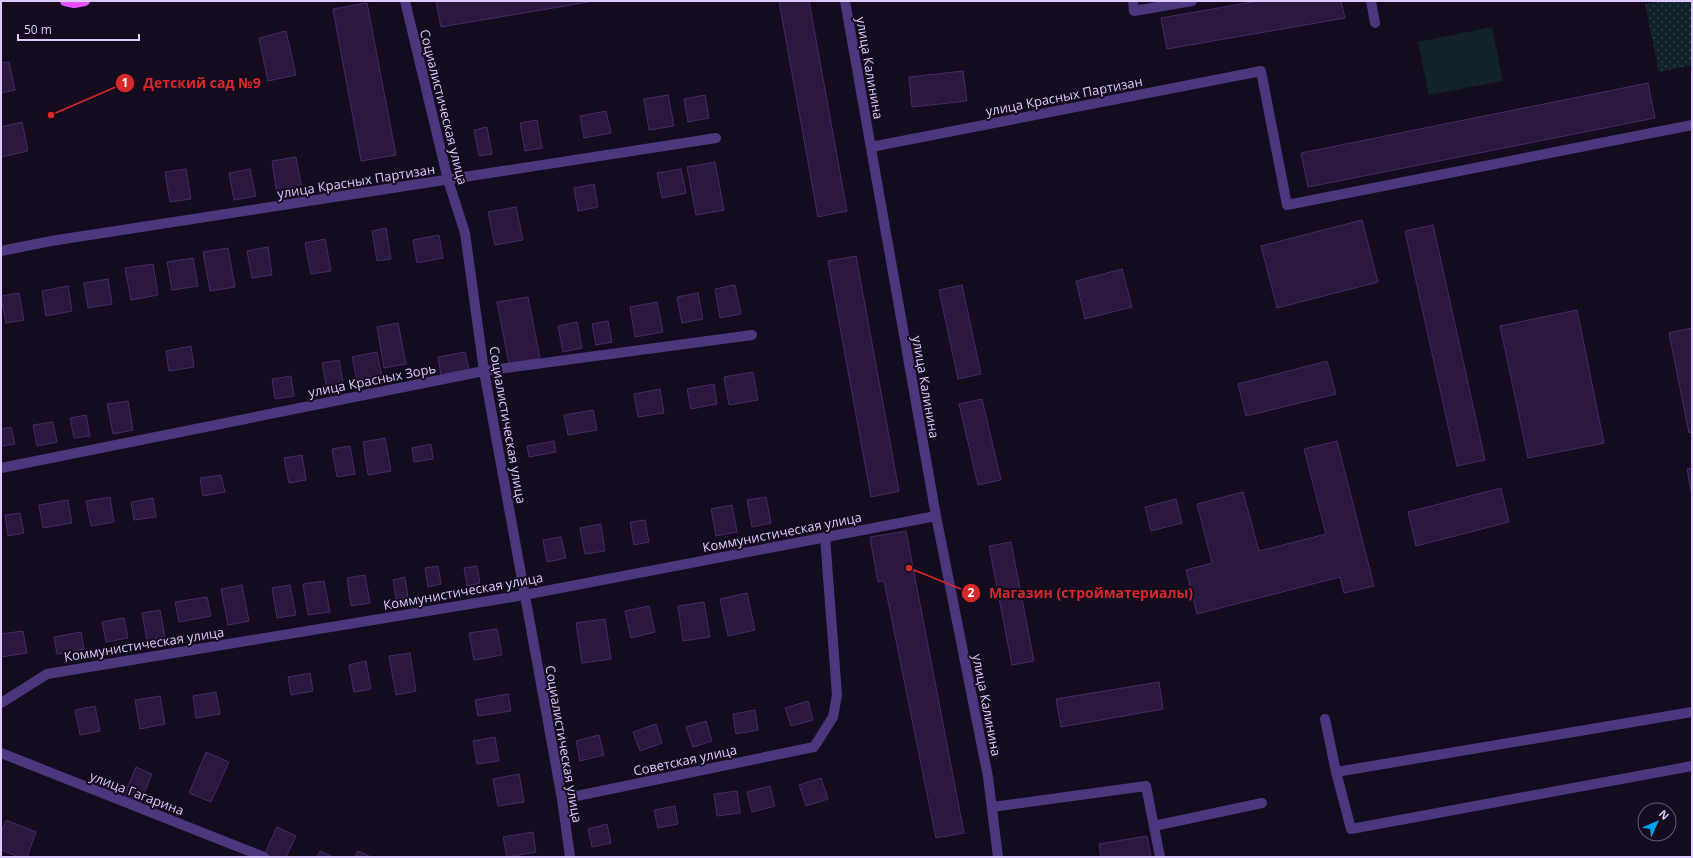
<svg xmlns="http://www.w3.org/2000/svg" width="1693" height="858" font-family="'Open Sans',sans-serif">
<defs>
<pattern id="green-dots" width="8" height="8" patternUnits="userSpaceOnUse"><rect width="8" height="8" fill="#0f2328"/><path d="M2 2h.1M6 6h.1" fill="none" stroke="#324248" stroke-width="1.8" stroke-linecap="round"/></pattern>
</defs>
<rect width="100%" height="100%" fill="#140c1e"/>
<!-- green -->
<path fill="url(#green-dots)" d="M1661,1H1692V65L1659,72L1645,4Z"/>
<!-- pitch -->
<path fill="#0f2328" d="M1492,27L1503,81L1429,95L1418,42Z"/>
<!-- building -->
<g fill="#2a183f" stroke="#472a6b">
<path d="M436,1H594L441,27Z"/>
<path d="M779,1H809L847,211L818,217Z"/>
<path d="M1258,1H1341L1345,18L1167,49L1161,18Z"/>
<path d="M367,3L396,155L361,161L333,9Z"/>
<path d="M286,31L296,75L268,81L259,38Z"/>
<path d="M9,62L15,90L1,93V63Z"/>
<path d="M963,71L967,101L912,107L909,77Z"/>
<path d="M1648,83L1655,118L1308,187L1301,153Z"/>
<path d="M668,95L674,126L649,130L644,99Z"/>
<path d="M705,95L709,118L688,122L684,99Z"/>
<path d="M606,111L611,133L584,138L580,116Z"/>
<path d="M537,120L542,148L525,151L520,123Z"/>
<path d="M22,122L28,151L1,157V127Z"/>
<path d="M487,127L492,154L479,156L474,130Z"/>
<path d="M296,157L302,190L277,194L272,161Z"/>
<path d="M715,162L724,210L696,215L687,167Z"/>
<path d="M186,169L191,199L170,202L165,172Z"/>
<path d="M250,169L256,196L234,200L229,173Z"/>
<path d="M681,169L686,193L662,198L657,173Z"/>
<path d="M594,184L598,207L578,211L574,188Z"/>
<path d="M516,207L523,240L495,245L488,212Z"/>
<path d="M1362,220L1378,282L1277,308L1261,246Z"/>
<path d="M1433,225L1485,460L1457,466L1405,231Z"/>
<path d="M386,228L391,259L377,261L372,231Z"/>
<path d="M439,235L443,258L417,263L413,240Z"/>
<path d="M325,239L331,271L311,274L305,243Z"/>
<path d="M268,247L272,275L252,278L247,251Z"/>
<path d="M228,248L235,287L210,291L203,252Z"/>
<path d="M856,256L899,491L871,497L828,261Z"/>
<path d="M193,258L198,286L172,290L167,262Z"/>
<path d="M153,264L158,295L131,300L125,268Z"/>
<path d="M1122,269L1132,307L1085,319L1076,281Z"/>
<path d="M108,279L112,304L88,308L84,283Z"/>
<path d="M735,285L741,314L720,318L715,289Z"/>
<path d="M962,285L981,374L958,379L939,290Z"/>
<path d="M68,286L72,311L46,316L42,291Z"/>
<path d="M19,293L24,320L6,323L1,296Z"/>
<path d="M698,293L703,319L682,323L677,297Z"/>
<path d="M528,297L540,358L509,364L497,302Z"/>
<path d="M657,302L663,332L635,337L630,307Z"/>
<path d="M1577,310L1604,443L1528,458L1500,326Z"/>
<path d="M608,321L612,342L596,345L592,324Z"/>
<path d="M577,322L582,348L563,352L558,326Z"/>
<path d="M398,323L406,364L384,368L377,327Z"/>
<path d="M1692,328V432L1689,433L1669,333Z"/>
<path d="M191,346L194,367L169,371L166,351Z"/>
<path d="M377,352L383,381L358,386L352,357Z"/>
<path d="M465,352L469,370L441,375L438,357Z"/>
<path d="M339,360L344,387L327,390L322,363Z"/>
<path d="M1327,361L1336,394L1246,416L1238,384Z"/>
<path d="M753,372L758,400L729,405L724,377Z"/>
<path d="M291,376L294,396L275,399L272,379Z"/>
<path d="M714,384L717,404L691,409L687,389Z"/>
<path d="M660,389L664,413L638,417L634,394Z"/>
<path d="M982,399L1001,480L978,485L959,404Z"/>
<path d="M128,401L133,430L113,434L107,404Z"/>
<path d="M593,410L597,430L568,435L564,415Z"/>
<path d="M86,415L90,436L74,438L70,418Z"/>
<path d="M53,422L57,442L37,446L33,425Z"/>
<path d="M11,427L15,444L1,446V429Z"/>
<path d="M385,438L391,471L368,475L363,442Z"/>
<path d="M554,441L556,452L529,457L527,446Z"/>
<path d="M1337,441L1374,586L1344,593L1340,577L1197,614L1186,570L1212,563L1197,504L1243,492L1259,551L1326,534L1304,449Z"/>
<path d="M431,444L433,459L414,462L412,448Z"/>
<path d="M350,446L355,474L337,477L332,449Z"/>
<path d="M302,455L306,480L289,483L284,458Z"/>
<path d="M1692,468V496L1687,469Z"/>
<path d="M221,475L225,492L203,496L200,478Z"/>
<path d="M1501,488L1509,522L1416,546L1408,512Z"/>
<path d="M110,497L114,522L91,526L86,501Z"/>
<path d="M766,497L771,523L752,527L747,500Z"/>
<path d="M153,498L156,517L134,520L131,502Z"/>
<path d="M1176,499L1182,523L1151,531L1145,507Z"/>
<path d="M68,500L72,523L43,528L39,505Z"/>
<path d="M732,505L737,532L716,536L711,509Z"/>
<path d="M20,513L24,533L8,536L5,515Z"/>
<path d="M645,520L649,542L634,545L630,522Z"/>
<path d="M601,524L605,551L585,554L580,528Z"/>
<path d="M906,531L964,833L936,838L884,581L878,582L870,537Z"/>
<path d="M561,537L566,558L547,562L543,540Z"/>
<path d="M1011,542L1034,661L1012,665L989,546Z"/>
<path d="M438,566L441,584L428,587L425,568Z"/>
<path d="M477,566L480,583L467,586L464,568Z"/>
<path d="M365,575L370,603L351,606L347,578Z"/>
<path d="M405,577L408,597L396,599L393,580Z"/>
<path d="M324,581L330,612L308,615L303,584Z"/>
<path d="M242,585L249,621L228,625L221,589Z"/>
<path d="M290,585L296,615L277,618L272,588Z"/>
<path d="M747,593L755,630L728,636L720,599Z"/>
<path d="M207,597L211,616L179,622L175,602Z"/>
<path d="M704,602L710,637L683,641L678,606Z"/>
<path d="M649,606L655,632L631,638L625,611Z"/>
<path d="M160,610L165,637L147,641L142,613Z"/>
<path d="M124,618L128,638L106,642L102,622Z"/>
<path d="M605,619L611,659L582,663L576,623Z"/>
<path d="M497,629L502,655L474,660L469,633Z"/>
<path d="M23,631L27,653L1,657V634Z"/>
<path d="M81,632L84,649L57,654L54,637Z"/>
<path d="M410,653L416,691L396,695L389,656Z"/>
<path d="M366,661L371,689L354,692L349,665Z"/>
<path d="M310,673L313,691L291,695L288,677Z"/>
<path d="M1159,682L1163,709L1061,727L1056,699Z"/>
<path d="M216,692L220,714L196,718L193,696Z"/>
<path d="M508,694L511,711L478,716L475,700Z"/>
<path d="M160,696L165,724L140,729L135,700Z"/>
<path d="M808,701L813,720L791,726L785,708Z"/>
<path d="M95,706L100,731L80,735L75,710Z"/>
<path d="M755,710L758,730L736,734L733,714Z"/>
<path d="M706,721L712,741L693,747L686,727Z"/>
<path d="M656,724L662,743L640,751L633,732Z"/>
<path d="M599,735L604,755L580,761L576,741Z"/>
<path d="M495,737L499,761L477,764L473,741Z"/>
<path d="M206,752L229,762L211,802L189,793Z"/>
<path d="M136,767L152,774L140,803L124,796Z"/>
<path d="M519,774L524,802L498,806L493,779Z"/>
<path d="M821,778L828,799L806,806L799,785Z"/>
<path d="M770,786L775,806L752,812L747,792Z"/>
<path d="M737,791L740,813L717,816L714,794Z"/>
<path d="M675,806L678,824L658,828L654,810Z"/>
<path d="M6,820L36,832L27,857H20L1,850V833Z"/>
<path d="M607,824L611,843L592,847L588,829Z"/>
<path d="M277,827L296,836L286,857H268L264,855Z"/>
<path d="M533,832L536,852L507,857L503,837Z"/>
<path d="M1147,836L1151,857H1101L1099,844Z"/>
<path d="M320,851L333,857H317Z"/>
<path d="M358,851L371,857H355Z"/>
</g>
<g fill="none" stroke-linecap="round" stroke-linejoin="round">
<!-- minor -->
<g stroke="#4b377d" stroke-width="10">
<path d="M405,1L448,180L465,233L484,371L562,799L570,857"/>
<path d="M845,1L936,516L988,777L998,857"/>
<path d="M1133,1L1134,11L1192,1"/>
<path d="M1371,1L1375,23"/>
<path d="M871,147L1261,71L1287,205L1692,125"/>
<path d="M1,251L51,241L716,138"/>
<path d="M1,468L484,371L752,335"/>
<path d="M1,703L47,674L524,595L936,516"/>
<path d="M1325,719L1336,772L1692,712"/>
<path d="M1,753L264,857"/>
<path d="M1336,772L1351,829L1692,766"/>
<path d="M562,799L814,747L833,717L837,695L825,537"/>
<path d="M992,807L1146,786L1160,857"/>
<path d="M1154,826L1262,803"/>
</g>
<!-- major -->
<path stroke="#e851fe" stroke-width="10" d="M65,1L74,3L85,1"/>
</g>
<g text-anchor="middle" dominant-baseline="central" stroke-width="4" stroke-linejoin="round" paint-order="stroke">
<!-- street labels -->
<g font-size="13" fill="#ddcaff" stroke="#140c1e">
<text transform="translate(870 68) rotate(80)">улица Калинина</text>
<text transform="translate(1064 96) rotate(-11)">улица Красных Партизан</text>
<text transform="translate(444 107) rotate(76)">Социалистическая улица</text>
<text transform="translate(356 181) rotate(-9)">улица Красных Партизан</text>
<text transform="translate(372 380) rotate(-11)">улица Красных Зорь</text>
<text transform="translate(926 387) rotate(80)">улица Калинина</text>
<text transform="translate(508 425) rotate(80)">Социалистическая улица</text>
<text transform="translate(782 532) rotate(-11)">Коммунистическая улица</text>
<text transform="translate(463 591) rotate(-10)">Коммунистическая улица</text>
<text transform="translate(144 644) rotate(-9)">Коммунистическая улица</text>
<text transform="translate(987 705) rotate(79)">улица Калинина</text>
<text transform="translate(564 744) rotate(80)">Социалистическая улица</text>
<text transform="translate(685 760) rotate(-12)">Советская улица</text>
<text transform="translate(137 793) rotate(21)">улица Гагарина</text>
</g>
</g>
<!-- callouts -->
<path fill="none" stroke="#d62828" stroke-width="1.5" d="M51 115L125 83M909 568L971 593"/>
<g fill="#d62828" stroke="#140c1e" stroke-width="1.5">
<circle cx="51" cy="115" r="4"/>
<circle cx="909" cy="568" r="4"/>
<circle cx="125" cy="83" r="10"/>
<circle cx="971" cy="593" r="10"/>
</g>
<g font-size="12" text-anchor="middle" font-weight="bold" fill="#fff">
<text x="125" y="87">1</text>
<text x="971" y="597">2</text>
</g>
<g font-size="14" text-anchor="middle" font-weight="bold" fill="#d62828" stroke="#140c1e" stroke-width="4" stroke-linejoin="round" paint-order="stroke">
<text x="202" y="88">Детский сад №9</text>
<text x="1091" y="598">Магазин (стройматериалы)</text>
</g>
<!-- border -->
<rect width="1693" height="858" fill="none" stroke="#ddcaff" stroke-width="4"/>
<!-- north arrow -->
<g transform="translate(1657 822) rotate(45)"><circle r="19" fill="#140c1e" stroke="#645878"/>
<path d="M0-3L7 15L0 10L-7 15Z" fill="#019ff3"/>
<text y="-6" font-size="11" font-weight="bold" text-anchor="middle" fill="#ddcaff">N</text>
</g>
<!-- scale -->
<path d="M18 34v6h121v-6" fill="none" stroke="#ddcaff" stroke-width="2"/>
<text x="24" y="34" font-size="12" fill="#ddcaff" stroke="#140c1e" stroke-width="3" paint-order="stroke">50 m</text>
</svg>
